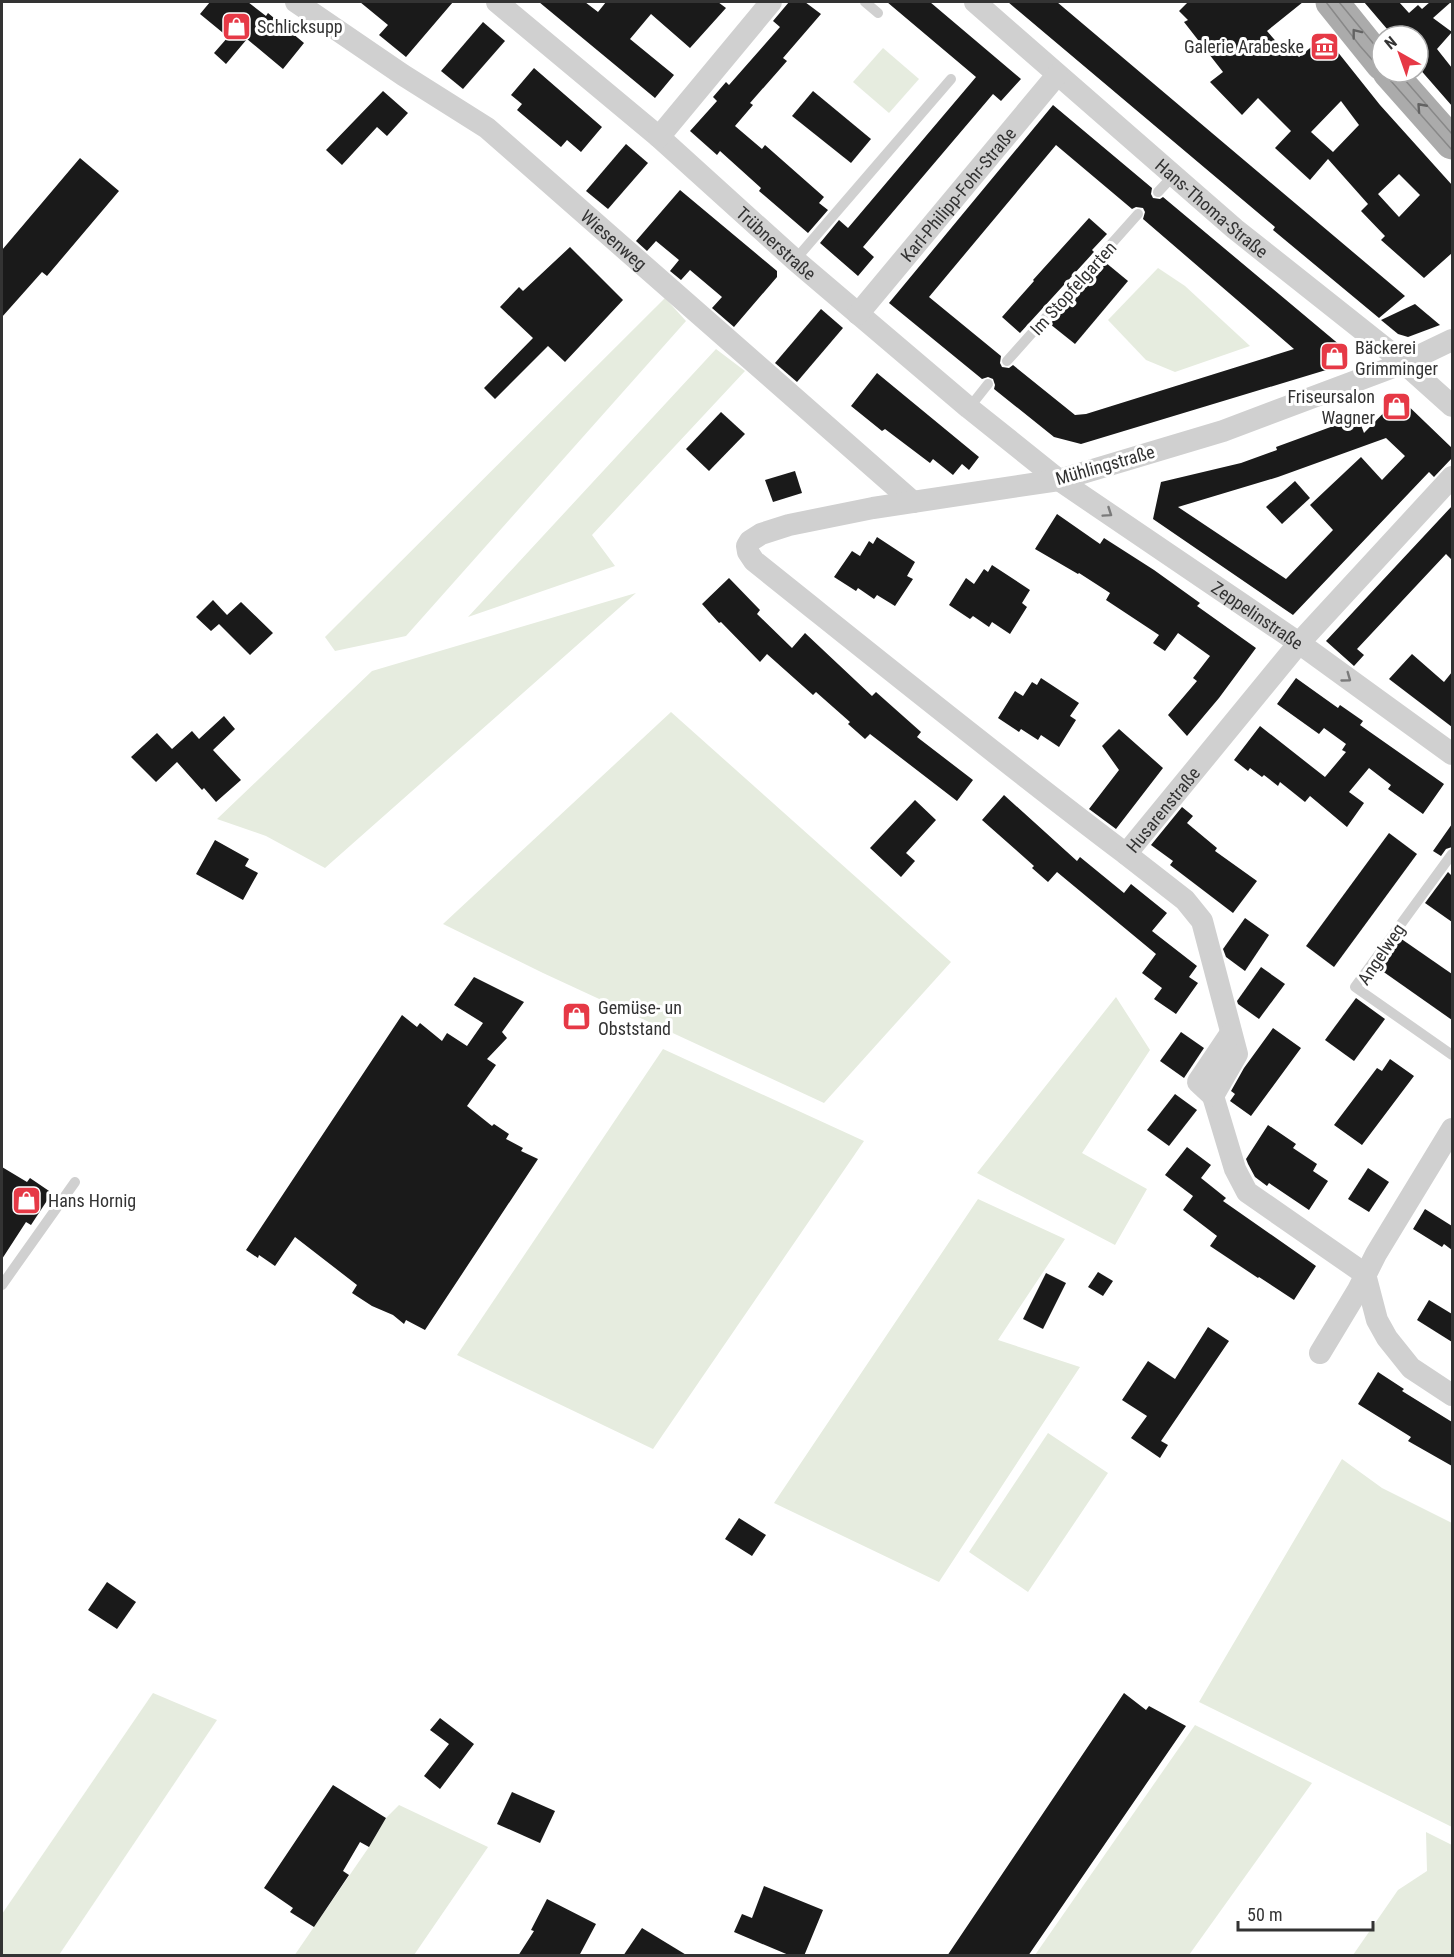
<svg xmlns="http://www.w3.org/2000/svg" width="1454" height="1957" font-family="'Roboto Condensed',sans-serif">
<rect width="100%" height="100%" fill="#fff"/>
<!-- green -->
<g fill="#e6ecdf">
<path d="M883,48L919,79L889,113L853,82Z"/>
<path d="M1158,268L1185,286L1250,346L1175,372L1146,360L1108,320Z"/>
<path d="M665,298L686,321L406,636L335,651L325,637Z"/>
<path d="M716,349L745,371L592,535L615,566L468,617Z"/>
<path d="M636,593L325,868L266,836L217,819L372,671Z"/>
<path d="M671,712L951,962L824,1103L543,973L443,924Z"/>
<path d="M1116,997L1150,1050L1082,1153L1147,1189L1115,1245L977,1173Z"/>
<path d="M663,1049L864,1141L653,1449L457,1355Z"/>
<path d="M978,1199L1065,1239L998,1340L1080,1367L939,1582L774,1503Z"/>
<path d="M1048,1433L1108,1473L1028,1592L969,1552Z"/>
<path d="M1342,1459L1382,1488L1452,1523V1827L1199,1702Z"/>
<path d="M153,1693L217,1720L59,1955H2V1914Z"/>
<path d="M1195,1725L1312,1783L1189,1955H1035Z"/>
<path d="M399,1805L488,1847L414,1955L294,1956L369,1847L386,1818Z"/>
<path d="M1426,1832L1452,1845V1955H1353L1398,1890L1427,1871Z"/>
</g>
<!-- building -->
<g fill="#1a1a1a" fill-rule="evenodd">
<path d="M210,2H248L266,16L268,13L304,43L283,69L247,39L226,64L214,53L228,37L200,14Z"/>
<path d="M360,2H453L406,57L379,35L388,25Z"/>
<path d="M539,2H585L598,12L606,2H718L726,8L690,48L651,14L630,39L674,75L655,98Z"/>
<path d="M789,2H805L821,14L783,58L787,61L750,103L753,105L735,126L762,149L765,145L824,197L819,203L828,210L808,233L759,191L761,188L720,151L717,155L690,131L717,101L713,97L726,82L729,85L780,27L773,21Z"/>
<path d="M887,2H930L1021,79L1001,101L993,94L863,247L874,257L858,276L820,243L839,220L848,228L976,77Z"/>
<path d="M1008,2H1057L1405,296L1379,318L1273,230L1275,227Z"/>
<path d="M1188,2H1303L1267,31L1287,54L1292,50L1299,57L1325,36L1380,105L1452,185V253L1424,278L1381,240L1385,236L1361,211L1368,204L1328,159L1310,180L1275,148L1291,131L1258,98L1242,115L1210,82L1223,72L1184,22L1188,20L1179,11ZM1341,101L1359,125L1333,152L1311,132ZM1399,174L1420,195L1399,217L1378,194Z"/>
<path d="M1364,2H1399L1409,13L1418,5L1422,9L1430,2H1451L1433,18L1452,32L1437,49L1452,68V106L1418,67V36H1393Z"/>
<path d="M483,22L505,41L463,89L441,71Z"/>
<path d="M534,68L602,127L581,152L567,140L561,147L517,110L522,104L511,95Z"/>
<path d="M383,91L408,113L387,136L377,127L342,165L326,150Z"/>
<path d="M813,91L871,139L851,163L792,116Z"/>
<path d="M1053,105L1152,188L1151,194L1153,198L1160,199L1163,197L1341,346L1336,367L1081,444L1054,437L994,389L995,385L993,379L988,377L982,379L889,303ZM1056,145L1132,209L1136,207L1143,208L1145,212L1143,219L1294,349L1086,414L1075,415L1013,365L1009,368L1002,367L1000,363L1001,356L929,297Z"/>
<path d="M626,144L648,163L608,209L586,191Z"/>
<path d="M80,158L119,191L47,276L42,272L2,317V250Z"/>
<path d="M680,190L777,271V277L734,327L712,308L722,297L690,270L681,280L670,271L679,260L656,241L647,251L636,241Z"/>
<path d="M1089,218L1107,234L1092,250L1094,252L1020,333L1002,317L1034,281L1033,280Z"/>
<path d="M570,247L623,300L565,362L548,346L495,399L484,388L533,338L500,307L519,287L523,291Z"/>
<path d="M1105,262L1128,281L1075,344L1050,324Z"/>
<path d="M1415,304L1440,325L1408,337L1398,334L1381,320Z"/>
<path d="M821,309L843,328L797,382L775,363Z"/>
<path d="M877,373L979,457L969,470L962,464L953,475L933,459L930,463L885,429L882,431L851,406Z"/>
<path d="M1399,397L1452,448V458L1434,477L1429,472L1293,615L1153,519L1161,482L1241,463L1277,450L1276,447L1358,417L1364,433ZM1386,438L1405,456L1382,480L1361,457L1310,505L1333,530L1286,579L1178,507L1278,477Z"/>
<path d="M721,412L745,434L709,471L686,449Z"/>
<path d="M795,471L802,493L773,502L765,480Z"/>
<path d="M1295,481L1310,498L1282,524L1266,507Z"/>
<path d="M1452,506V560L1446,554L1357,649L1364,655L1354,666L1326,641Z"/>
<path d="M1057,514L1100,544L1104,538L1154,570L1200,603L1197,606L1256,648L1219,698L1187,736L1168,715L1197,681L1193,678L1210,656L1178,633L1165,651L1153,643L1159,635L1106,600L1110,593L1079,573L1078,574L1035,549Z"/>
<path d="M877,537L915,562L907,576L913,579L895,606L877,595L874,599L858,588L856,591L834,577L852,551L860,556L869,541L873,544Z"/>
<path d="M992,565L1030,590L1022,603L1027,607L1010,634L992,622L989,627L973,616L970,619L949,605L966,578L974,584L984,569L988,572Z"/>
<path d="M729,578L760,610L757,614L792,648L805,633L872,696L876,692L921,732L917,737L973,780L957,801L870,734L865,739L848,724L850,722L816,692L813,695L767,654L760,662L721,622L719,623L702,604Z"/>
<path d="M213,600L227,615L241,602L273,633L250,655L219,624L211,631L196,617Z"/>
<path d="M1412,654L1444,682L1452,672V727L1389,679Z"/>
<path d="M1041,678L1079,703L1070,716L1076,720L1059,747L1041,735L1038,740L1021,729L1019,732L998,718L1015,691L1023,696L1032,682L1037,685Z"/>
<path d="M1296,678L1338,708L1340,705L1363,721L1360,725L1444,784L1423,814L1388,789L1391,785L1369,768L1349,792L1364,803L1347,827L1310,796L1305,802L1280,782L1278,786L1264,775L1262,777L1250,768L1248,771L1234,760L1260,726L1325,777L1346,752L1342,750L1346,744L1324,728L1319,734L1277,704Z"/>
<path d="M224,716L235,729L213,750L241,780L216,802L204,788L202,790L177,762L156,782L131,757L157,733L172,749L192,731L199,739Z"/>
<path d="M1119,729L1163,768L1116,829L1089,809L1119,770L1102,746Z"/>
<path d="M1004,795L1077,861L1080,857L1124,893L1131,884L1167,913L1152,931L1197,966L1189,977L1198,983L1176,1014L1154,999L1162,988L1142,973L1156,954L1057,872L1048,882L1032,868L1034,866L982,820Z"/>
<path d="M915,800L936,820L906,853L915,861L901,877L870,848Z"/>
<path d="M1182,807L1193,816L1187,823L1217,848L1215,851L1257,881L1233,913L1170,865L1173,861L1151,845Z"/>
<path d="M1452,824V847L1446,849L1441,856L1433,851Z"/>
<path d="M1389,833L1417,854L1334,967L1306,946Z"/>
<path d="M215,840L249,859L245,866L258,873L243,900L196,874Z"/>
<path d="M1448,872L1452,876V922L1425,903Z"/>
<path d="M1245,918L1269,935L1245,971L1226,957L1223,949Z"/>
<path d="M1400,938L1452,974V1020L1378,968Z"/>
<path d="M1261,967L1285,984L1259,1019L1238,1004L1237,1001Z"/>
<path d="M474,977L524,1002L502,1032L507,1038L487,1059L496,1065L467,1106L492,1126L494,1124L509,1134L506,1139L523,1148L521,1151L538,1159L425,1330L406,1320L404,1324L393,1315L372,1306L352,1293L357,1285L295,1237L275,1266L259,1255L258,1258L246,1250L402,1015L417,1027L420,1023L442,1041L447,1033L467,1046L483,1023L454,1005Z"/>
<path d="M1356,998L1385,1019L1354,1061L1325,1040Z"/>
<path d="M1273,1028L1301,1048L1251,1116L1230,1101L1235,1094L1231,1091L1244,1068Z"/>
<path d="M1181,1032L1204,1048L1184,1078L1160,1061Z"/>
<path d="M1390,1059L1414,1076L1362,1145L1334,1125L1377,1068L1382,1071Z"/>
<path d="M1175,1094L1197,1110L1169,1146L1147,1130Z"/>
<path d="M1268,1125L1296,1144L1293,1148L1317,1164L1313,1171L1328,1181L1309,1210L1269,1183L1267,1186L1255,1177L1248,1164L1246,1159Z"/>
<path d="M1187,1147L1211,1165L1201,1178L1226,1198L1223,1201L1316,1266L1294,1300L1259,1277L1258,1278L1210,1246L1217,1236L1183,1210L1193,1196L1165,1175Z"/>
<path d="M2,1167L27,1182L30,1178L52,1193L31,1225L26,1222L2,1259Z"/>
<path d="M1368,1168L1389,1182L1369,1212L1348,1199Z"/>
<path d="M1425,1209L1452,1226V1250L1444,1244L1442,1247L1413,1229Z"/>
<path d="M1098,1272L1113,1281L1103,1296L1088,1287Z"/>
<path d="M1046,1273L1066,1283L1043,1329L1023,1319Z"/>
<path d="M1429,1300L1452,1314V1342L1417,1320Z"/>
<path d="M1208,1327L1229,1341L1161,1441L1168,1445L1160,1458L1131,1438L1147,1416L1122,1400L1148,1361L1175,1379Z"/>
<path d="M1378,1372L1404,1389L1402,1391L1452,1422V1466L1408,1441L1411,1437L1358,1404Z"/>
<path d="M739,1518L766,1535L752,1556L725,1539Z"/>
<path d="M107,1582L136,1602L117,1629L88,1610Z"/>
<path d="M1124,1693L1146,1710L1149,1706L1186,1726L1028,1956H947Z"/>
<path d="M440,1718L474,1744L440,1789L424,1776L449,1744L430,1730Z"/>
<path d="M333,1785L386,1818L369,1847L360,1842L343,1871L349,1875L314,1927L290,1912L293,1908L264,1888Z"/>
<path d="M512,1792L555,1811L540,1843L497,1824Z"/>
<path d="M764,1886L823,1910L804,1956H791L734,1932L742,1914L752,1918Z"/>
<path d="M547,1899L596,1924L579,1956H518L534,1931L531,1930Z"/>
<path d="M642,1928L688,1956H623Z"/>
</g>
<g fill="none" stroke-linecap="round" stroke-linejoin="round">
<!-- lane -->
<g stroke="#d0d0d0" stroke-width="10">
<path d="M865,2L878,13"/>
<path d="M1158,192L1173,176"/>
<path d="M795,260L951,79"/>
<path d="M1007,361L1138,214"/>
<path d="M969,408L988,384"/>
<path d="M1452,854L1355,987L1452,1055"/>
<path d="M2,1285L75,1182"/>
</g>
<!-- street -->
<g stroke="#d0d0d0" stroke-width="22">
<path id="s1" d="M296,2L403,75L487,128L913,502"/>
<path id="s2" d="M497,2L659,137L795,260L969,408L1059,480L1299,643L1452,754"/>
<path id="s3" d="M975,2L1235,229L1404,363L1452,406"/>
<path d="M659,137L771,2"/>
<path id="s4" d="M858,314L1057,75"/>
<path id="s5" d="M1452,340L1404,363L1223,431L1059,480L873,508L789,525L761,534L750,541L747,546L748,552L754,561C878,660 1000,759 1126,854L1299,643L1452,477"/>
<path d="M1126,854L1185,900L1202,921L1237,1054L1213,1096L1235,1169L1247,1192L1365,1274L1377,1320L1387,1338L1411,1368L1452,1395"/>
<path d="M1213,1096L1198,1082L1231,1033"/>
<path d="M1320,1353L1358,1290L1376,1254L1452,1129"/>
</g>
<!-- primary -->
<g stroke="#ababab" stroke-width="33">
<path d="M1332,2L1382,64"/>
<path d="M1389,72L1452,143"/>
</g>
<!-- tram -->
<g stroke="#888" stroke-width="1.5">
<path d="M1326,2L1360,46L1452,150"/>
<path d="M1339,2L1382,54"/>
<path d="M1398,72L1452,134"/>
</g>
</g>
<!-- one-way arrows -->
<defs><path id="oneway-chevron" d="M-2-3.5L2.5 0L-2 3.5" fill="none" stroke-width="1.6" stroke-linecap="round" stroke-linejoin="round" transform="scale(1.5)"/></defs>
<g stroke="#636363">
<use href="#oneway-chevron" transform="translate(1356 33) rotate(-128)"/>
<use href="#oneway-chevron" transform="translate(1421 107) rotate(-132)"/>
</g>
<g stroke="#7a7a7a">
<use href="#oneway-chevron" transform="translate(1108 513) rotate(34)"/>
<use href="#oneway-chevron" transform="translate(1347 678) rotate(36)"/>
</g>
<!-- icons -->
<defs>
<symbol id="shop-square" viewBox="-11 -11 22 22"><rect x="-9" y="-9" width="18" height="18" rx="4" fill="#e63946" stroke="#fff"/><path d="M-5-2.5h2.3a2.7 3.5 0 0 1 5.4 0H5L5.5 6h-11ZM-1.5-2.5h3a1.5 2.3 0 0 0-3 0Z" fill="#fff"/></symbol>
<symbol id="museum-square" viewBox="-11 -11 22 22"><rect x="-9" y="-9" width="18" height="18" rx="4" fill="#e63946" stroke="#fff"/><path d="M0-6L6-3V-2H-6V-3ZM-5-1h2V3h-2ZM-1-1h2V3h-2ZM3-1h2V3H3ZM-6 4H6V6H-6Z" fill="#fff"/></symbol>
</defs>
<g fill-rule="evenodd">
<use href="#shop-square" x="220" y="10" width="33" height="33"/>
<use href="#museum-square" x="1308" y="30" width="33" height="33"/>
<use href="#shop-square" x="1318" y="340" width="33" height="33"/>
<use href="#shop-square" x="1380" y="390" width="33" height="33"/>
<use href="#shop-square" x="560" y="1000" width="33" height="33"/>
<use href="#shop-square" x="10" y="1184" width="33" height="33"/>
</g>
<g text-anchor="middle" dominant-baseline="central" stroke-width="6" stroke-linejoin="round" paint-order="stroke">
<!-- poi labels -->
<g font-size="18" fill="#333" stroke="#fff" text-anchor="start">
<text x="257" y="26">Schlicksupp</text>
<text x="1304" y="46" text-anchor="end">Galerie Arabeske</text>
<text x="1355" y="347">Bäckerei<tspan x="1355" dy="21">Grimminger</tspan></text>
<text x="1375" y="396" text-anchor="end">Friseursalon<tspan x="1375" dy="21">Wagner</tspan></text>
<text x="598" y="1007">Gemüse- un<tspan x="598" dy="21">Obststand</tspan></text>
<text x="48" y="1200">Hans Hornig</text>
</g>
<!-- street labels -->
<g font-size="18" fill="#333" stroke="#fff">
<text stroke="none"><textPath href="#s4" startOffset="156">Karl-Philipp-Fohr-Straße</textPath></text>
<text stroke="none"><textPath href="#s3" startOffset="314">Hans-Thoma-Straße</textPath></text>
<text stroke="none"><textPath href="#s1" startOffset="398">Wiesenweg</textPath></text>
<text stroke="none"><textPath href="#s2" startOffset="369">Trübnerstraße</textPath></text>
<text transform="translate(1073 288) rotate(-48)">Im Stopfelgarten</text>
<text transform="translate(1105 465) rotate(-16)">Mühlingstraße</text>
<text stroke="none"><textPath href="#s2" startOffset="978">Zeppelinstraße</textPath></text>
<text stroke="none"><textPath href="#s5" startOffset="1288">Husarenstraße</textPath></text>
<text transform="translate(1381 954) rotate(-56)">Angelweg</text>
</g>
</g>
<!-- border -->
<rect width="1454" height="1957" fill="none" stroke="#333333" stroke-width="6"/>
<!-- north arrow -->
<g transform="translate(1400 54) rotate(320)"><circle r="28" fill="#ffffff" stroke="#adadad" stroke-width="1.5"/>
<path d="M0-4.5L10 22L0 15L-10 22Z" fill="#e63946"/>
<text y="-9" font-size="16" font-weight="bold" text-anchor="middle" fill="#333333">N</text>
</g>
<!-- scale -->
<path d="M1238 1921v9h135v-9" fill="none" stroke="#333333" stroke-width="3"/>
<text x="1247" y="1921" font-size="18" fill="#333333" stroke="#ffffff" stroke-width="4.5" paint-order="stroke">50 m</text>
</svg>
